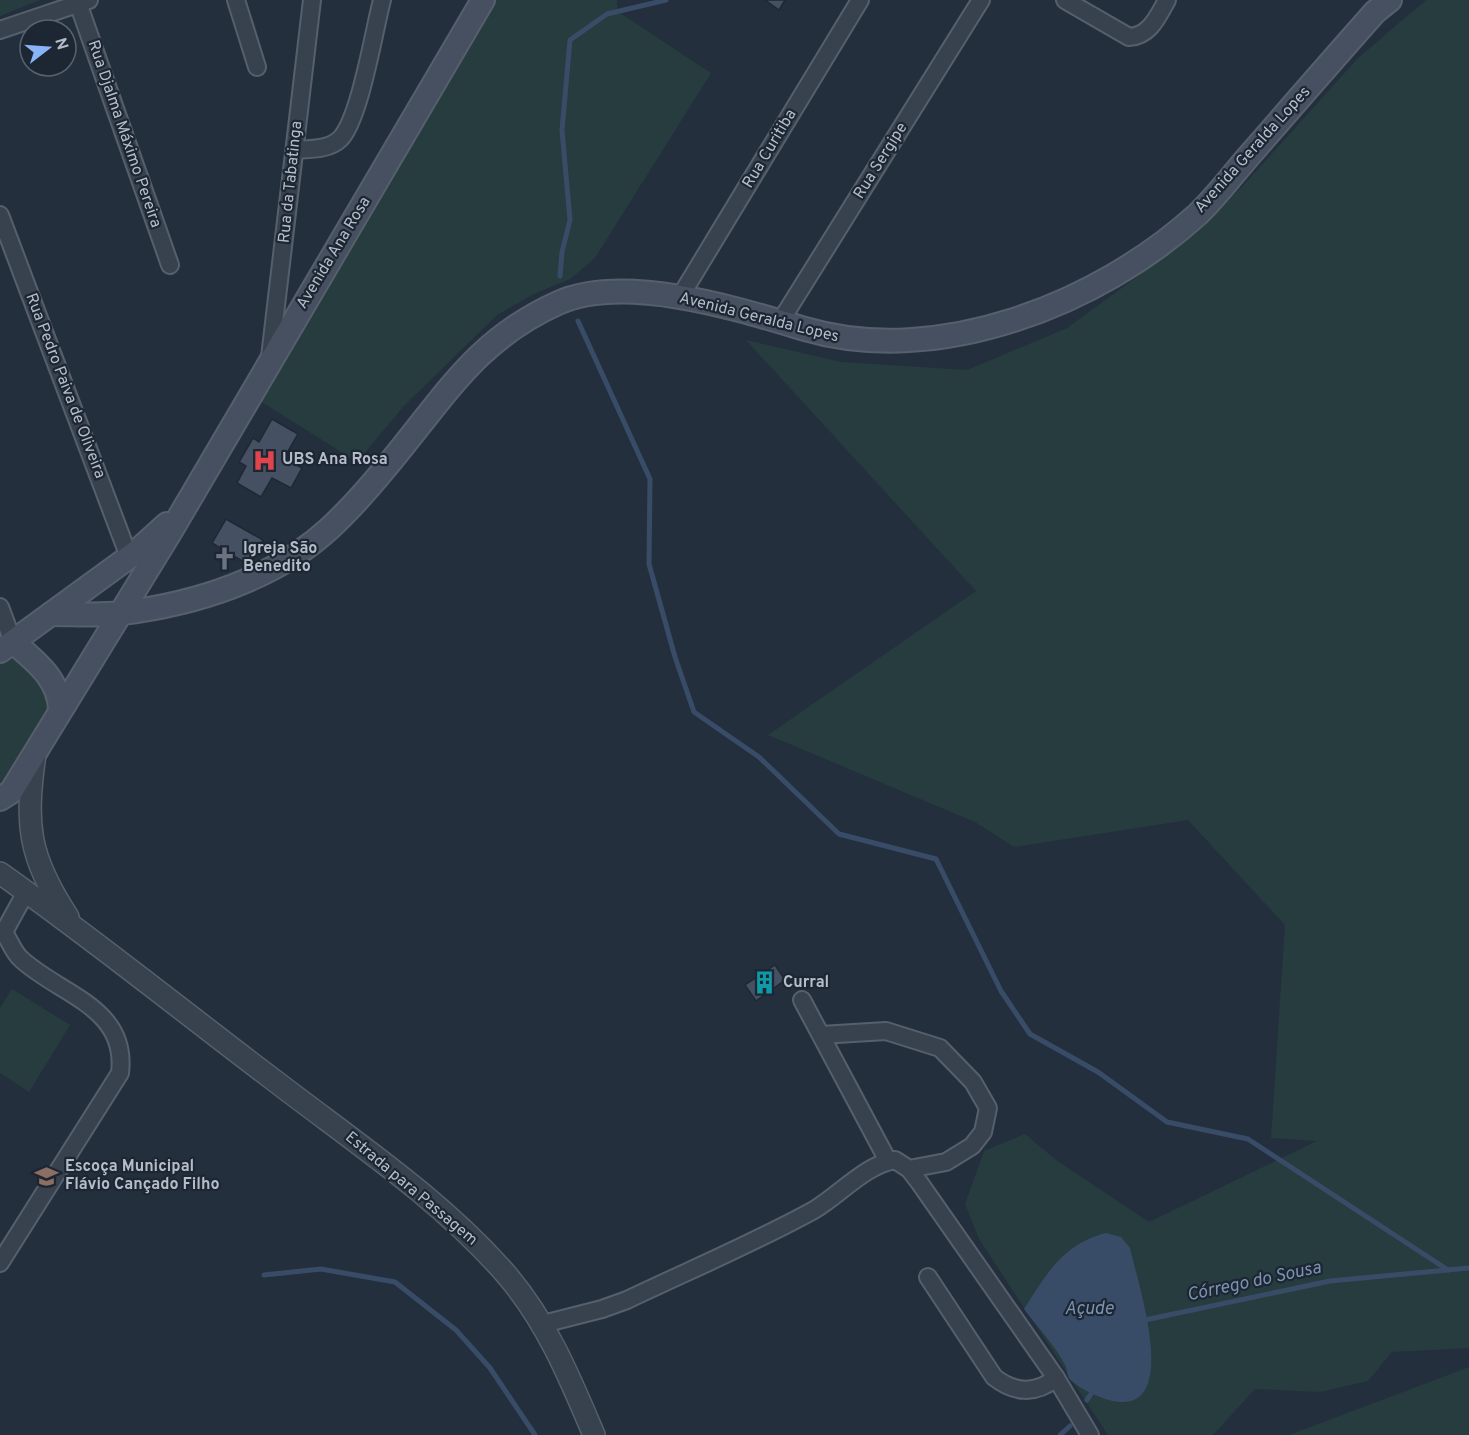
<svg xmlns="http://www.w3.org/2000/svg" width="1469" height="1435" font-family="Overpass,sans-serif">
<rect width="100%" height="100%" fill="#242f3e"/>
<!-- green -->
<g fill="#263c3f">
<path d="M0,0H40L0,16Z"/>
<path d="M493,0H617V11L711,73L595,258L570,279L534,294L497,315L404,406L357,462L257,399Z"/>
<path d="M1426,0H1469V1348L1392,1352L1368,1381L1320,1392L1255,1389L1213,1435H1108L979,1239L965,1204L984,1151L1025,1134L1056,1160L1149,1222L1317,1141L1271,1138L1285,925L1188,820L1014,847L975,822L768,735L976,591L746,340L841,362L967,370L1067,328L1149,268L1240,189L1358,58Z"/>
<path d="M5,658C27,658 40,684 52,700L16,766L0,787V661Z"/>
<path d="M12,989L70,1025L29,1092L0,1073V1008Z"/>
<path d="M1469,1367V1435H1289Z"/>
</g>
<!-- water -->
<path fill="#394c67" d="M1106,1233L1121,1237L1130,1248C1137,1281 1183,1415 1113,1401C1102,1399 1075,1387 1069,1378C1067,1374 1067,1368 1065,1365C1055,1345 1037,1327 1024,1309C1047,1273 1063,1244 1106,1233Z"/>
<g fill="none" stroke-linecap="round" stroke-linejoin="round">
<!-- stream -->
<g stroke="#394c67" stroke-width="5">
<path d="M560,276L562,252L570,220L562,130L570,40L607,14L666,0"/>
<path d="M578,321L650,479L649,564L675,657L694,712L759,757L839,834L936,859L1001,991L1030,1034L1098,1072L1167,1122L1248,1139L1448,1270"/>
<path d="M264,1275L321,1269L395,1282L456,1330L490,1368L535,1435"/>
<path d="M1142,1323L1145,1320L1330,1281L1469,1268"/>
<path d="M1087,1400L1094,1389"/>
<path d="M1060,1435L1070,1426"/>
</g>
</g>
<!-- building -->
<g fill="#455162" stroke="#1f2835" stroke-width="1.5">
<path d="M765,0H785L779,10Z"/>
<path d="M272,419L298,434L284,458L302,468L291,488L272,478L261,497L237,483L246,466L239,462L253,438L259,442Z"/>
<path d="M226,519L263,540L249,565L212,543Z"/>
<path d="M775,965L785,980L756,1001L745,985Z"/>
</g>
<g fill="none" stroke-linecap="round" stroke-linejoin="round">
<defs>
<g id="minor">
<path d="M236,0L257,67"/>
<path d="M1065,0L1129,37C1150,36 1158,16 1167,0"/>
<path d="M78,3L170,265"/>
<path d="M0,30L89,0"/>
<path d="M295,150C308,149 329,150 340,139C360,119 374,30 382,0"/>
<path d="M0,215L129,557"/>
<path d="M680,297L860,0"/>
<path d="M780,322L981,0"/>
<path d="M270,357L312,0"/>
<path d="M0,607L13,642"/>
<path d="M802,1000L888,1161"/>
<path d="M821,1035L886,1031L940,1048L973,1082L988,1108L983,1132L972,1146L946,1162L909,1169"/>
<path d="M0,1263L120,1073C128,1007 60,995 21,959C14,953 9,940 4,932L26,892"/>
<path d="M928,1277L994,1377C1014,1393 1035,1395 1056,1378"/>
<path d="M543,1324L602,1309L627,1300C690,1270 754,1243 814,1210C839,1195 867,1164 895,1160L909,1169L919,1182L1056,1378L1090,1435"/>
</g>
<g id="tertiary">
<path d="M35,754C25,825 28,856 68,917"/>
<path d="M0,873C95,940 186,1014 279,1084C356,1143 440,1199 505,1273C546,1320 570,1378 594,1435"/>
</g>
<g id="secondary">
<path d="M51,614C74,614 98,616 122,613C195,604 275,579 330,528C357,503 381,474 404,445C453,384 483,337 558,303C625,273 738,309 805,329C938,368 1099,304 1198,214C1219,194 1236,170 1255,149C1295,103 1335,57 1375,12L1390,0"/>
<path d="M13,642C35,661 60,679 60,711"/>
<path d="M0,651L136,552L167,524"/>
<path d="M0,799L11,792L171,531L483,0"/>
</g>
</defs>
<!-- minor casing -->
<use href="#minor" stroke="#565f6c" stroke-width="20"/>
<!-- tertiary casing -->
<use href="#tertiary" stroke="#565f6c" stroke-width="24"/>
<!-- secondary casing -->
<use href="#secondary" stroke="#565f6c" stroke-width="26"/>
<!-- minor -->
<use href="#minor" stroke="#38414e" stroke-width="16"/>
<!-- tertiary -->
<use href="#tertiary" stroke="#38414e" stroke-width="21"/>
<!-- secondary -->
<use href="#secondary" stroke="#465061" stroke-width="22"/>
</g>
<!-- icons -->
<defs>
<symbol id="hospital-bare" viewBox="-9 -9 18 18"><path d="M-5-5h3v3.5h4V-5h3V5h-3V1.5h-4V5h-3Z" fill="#e0444e" stroke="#1d2633" stroke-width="2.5" paint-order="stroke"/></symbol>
<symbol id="church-bare" viewBox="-9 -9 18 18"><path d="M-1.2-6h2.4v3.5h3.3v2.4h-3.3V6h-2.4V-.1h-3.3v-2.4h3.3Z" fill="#6b7280" stroke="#1d2633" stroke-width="2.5" paint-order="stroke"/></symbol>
<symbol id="building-bare" viewBox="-9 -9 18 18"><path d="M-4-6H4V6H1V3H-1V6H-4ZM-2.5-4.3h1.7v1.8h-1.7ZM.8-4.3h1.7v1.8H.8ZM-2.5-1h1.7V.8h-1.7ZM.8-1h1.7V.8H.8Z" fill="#0f9aa8" stroke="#1d2633" stroke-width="2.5" paint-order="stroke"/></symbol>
<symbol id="school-bare" viewBox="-9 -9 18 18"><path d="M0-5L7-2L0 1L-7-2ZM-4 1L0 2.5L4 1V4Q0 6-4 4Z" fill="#8d6e63" stroke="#1d2633" stroke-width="2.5" paint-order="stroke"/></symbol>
</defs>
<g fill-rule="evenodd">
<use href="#hospital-bare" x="248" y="444" width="33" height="33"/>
<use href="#church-bare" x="208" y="542" width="33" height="33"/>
<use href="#building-bare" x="748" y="966" width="33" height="33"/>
<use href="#school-bare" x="30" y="1160" width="33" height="33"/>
</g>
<g text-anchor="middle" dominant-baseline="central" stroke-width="4.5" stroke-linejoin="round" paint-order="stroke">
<!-- street labels -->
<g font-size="16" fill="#b4bcc9" stroke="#1d2633">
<text transform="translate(124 134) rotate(71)">Rua Djalma Máximo Pereira</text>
<text transform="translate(770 149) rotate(-59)">Rua Curitiba</text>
<text transform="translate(1253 150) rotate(-48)">Avenida Geralda Lopes</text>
<text transform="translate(881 161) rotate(-58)">Rua Sergipe</text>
<text transform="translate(291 182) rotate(-84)">Rua da Tabatinga</text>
<text transform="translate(334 253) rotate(-59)">Avenida Ana Rosa</text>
<text transform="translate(759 318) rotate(14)">Avenida Geralda Lopes</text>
<text transform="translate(65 386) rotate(69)">Rua Pedro Paiva de Oliveira</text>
<text transform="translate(411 1189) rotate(40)">Estrada para Passagem</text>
</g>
<!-- poi labels -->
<g font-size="16" font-weight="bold" fill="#b4bcc9" stroke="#1d2633" text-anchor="start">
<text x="282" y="460">UBS Ana Rosa</text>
<text x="243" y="549">Igreja São<tspan x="243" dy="18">Benedito</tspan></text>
<text x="783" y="983">Curral</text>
<text x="65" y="1167">Escoça Municipal<tspan x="65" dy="18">Flávio Cançado Filho</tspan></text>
</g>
<!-- water labels -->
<g font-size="18" font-style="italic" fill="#7c92b1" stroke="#1d2633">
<text transform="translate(1254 1282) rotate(-12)">Córrego do Sousa</text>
<text x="1089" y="1309">Açude</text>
</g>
</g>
<!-- north arrow -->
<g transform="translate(48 48) rotate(73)"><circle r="28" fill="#1d2633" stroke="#59626f" stroke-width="1.5"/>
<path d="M0-4.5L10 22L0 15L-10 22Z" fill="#8ab4f8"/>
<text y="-9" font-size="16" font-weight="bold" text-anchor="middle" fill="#b4bcc9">N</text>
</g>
</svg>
